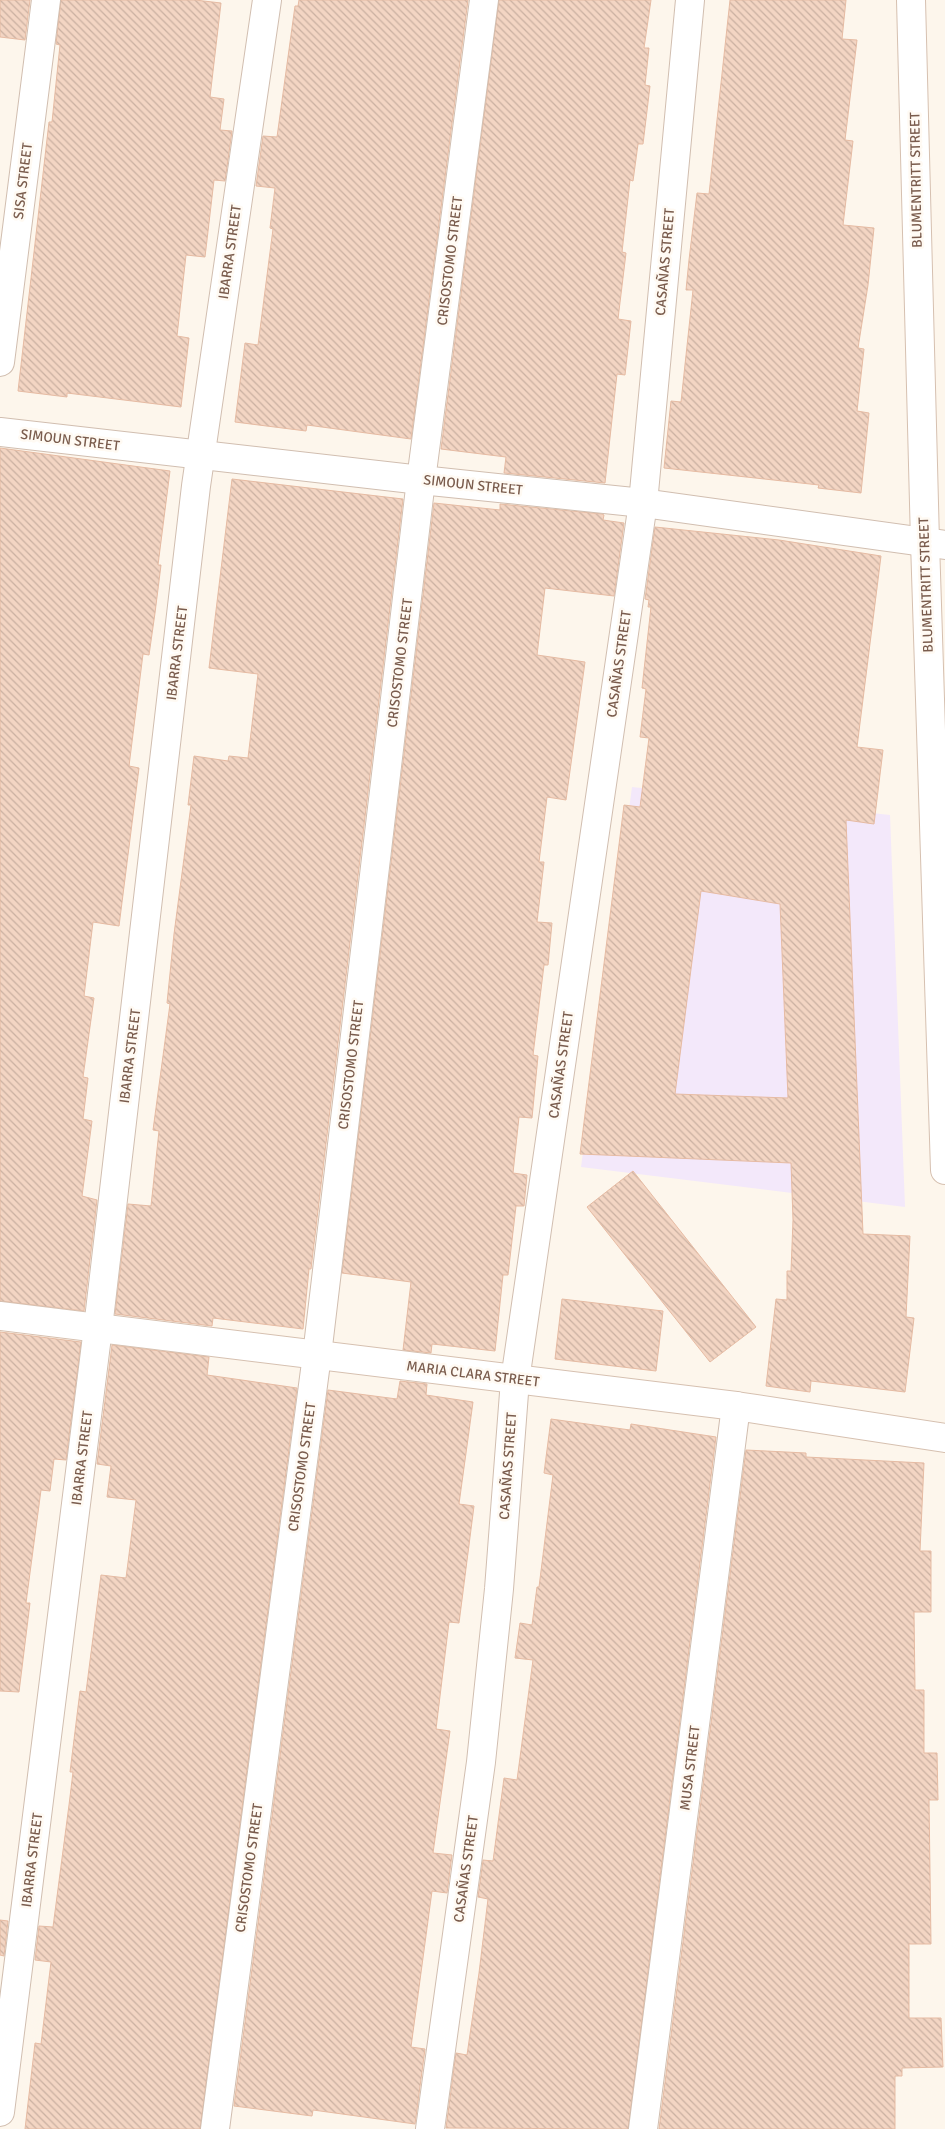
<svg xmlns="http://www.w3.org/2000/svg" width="945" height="2129" font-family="Signika,sans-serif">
<defs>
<pattern id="building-back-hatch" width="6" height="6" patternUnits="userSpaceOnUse" patternTransform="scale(1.25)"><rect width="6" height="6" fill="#f3d5c3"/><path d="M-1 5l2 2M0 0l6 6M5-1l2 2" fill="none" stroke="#cab0a1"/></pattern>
</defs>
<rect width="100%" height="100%" fill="#fdf6ec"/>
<!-- education -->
<path fill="#f3e8fa" d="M632,787L890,815L905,1207L581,1167Z"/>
<!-- building -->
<g fill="url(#building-back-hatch)" stroke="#e6bba3" fill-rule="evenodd">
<path d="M0,0H30L25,40L0,37Z"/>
<path d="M61,0H195L221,3L210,97L224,99L220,130L232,131L225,181L214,180L205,257L186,255L177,336L189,338L181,407L67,393V397L18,391L49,122H52L60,45L56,44Z"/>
<path d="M299,0H468L411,439L307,425L306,431L235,422L245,343L258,345L273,229L270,228L275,188L256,186L263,136L277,137L295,6H298Z"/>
<path d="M499,0H651L644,48H649L645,85L650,86L643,144H638L633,181L630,180L622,252L626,253L618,319L631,321L625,375L617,374L605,483L504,473L506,457L441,449Z"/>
<path d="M730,0H846L842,39L857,40L845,140L853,141L843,225L874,228L868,285L858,348L864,349L857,411L869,413L861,493L818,488L819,485L664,468L671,401L681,402L693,290H686L689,260L697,193L709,194Z"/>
<path d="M0,448L170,471L158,565H161L155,613L149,655L143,654L129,766L139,768L119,926L93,922L84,996L94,998L83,1077L88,1078L83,1119L92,1121L82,1196L97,1200L84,1311L0,1301Z"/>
<path d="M232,479L403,499L311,1269H309L303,1329L213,1318L212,1326L115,1314L128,1204L151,1206L159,1131L153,1130L170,1004L167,1003L174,934L191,805H188L194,756L228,761L229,756L248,758L258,674L209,668Z"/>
<path d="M434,503L500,510V504L602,514L604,515L603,520L624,523L614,596L545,588L537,655L585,662L566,800L547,797L539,862H544L537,922L552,923L548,965H544L533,1055L538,1056L532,1118L519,1117L513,1173L527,1175L524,1206H516L508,1275H503L495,1351L432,1344L431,1353L403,1350L411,1282L342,1273Z"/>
<path d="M655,527L779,540L881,556L857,747L883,750L874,824L846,820L863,1234L910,1236L906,1317L914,1318L905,1392L811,1381L810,1392L766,1386L776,1299L787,1300V1271H791L793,1220L791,1163L580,1154L624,805L640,807L649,738L640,737L646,689L642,688L651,607H648L649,600L645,599ZM701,891L780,904L788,1098L675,1094Z"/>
<path d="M633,1171L756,1327L710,1362L587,1207Z"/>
<path d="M562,1299L663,1311L656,1371L555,1359Z"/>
<path d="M0,1332L81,1342L66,1460L54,1459L50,1491L41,1490L26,1603H30L19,1692L0,1691Z"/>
<path d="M112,1345L209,1357L207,1375L297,1388L200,2129H25L35,2043L41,2044L51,1962L35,1960L39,1926L53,1927L69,1805L73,1772H70L80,1691L86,1692L101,1575L126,1578L136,1500L107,1497L111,1466L97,1464Z"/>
<path d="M400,1381L427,1384L426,1395L473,1402L459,1504L474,1506L459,1623L449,1622L436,1729L450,1731L433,1853L452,1855L447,1893L432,1891L411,2047L425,2049L415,2124L313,2110L312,2116L234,2106L328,1390L397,1399Z"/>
<path d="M551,1419L630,1430L631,1424L716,1437L628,2129L446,2128L456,2053L467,2055L479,1973L488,1899L478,1897L483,1860L493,1861L504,1778L517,1780L533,1660L515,1658L520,1623L532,1625L537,1587H539L553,1475L544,1473Z"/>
<path d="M746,1450L806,1453V1457L924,1463L920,1551H931V1612H914L915,1690H924V1753H937L938,1800H929L931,1944H909V2018H941L943,2067L902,2068V2076H895V2129H659Z"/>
<path d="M0,1920L8,1921L4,1956L0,1955Z"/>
</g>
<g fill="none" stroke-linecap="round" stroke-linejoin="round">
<defs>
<g id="street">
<path d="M0,362L46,0"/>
<path d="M0,432L421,480L643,503L945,545"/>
<path d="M0,2112L98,1328L196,486L267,0"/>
<path d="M215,2129L317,1355L421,480L484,0"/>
<path d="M430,2129L481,1762L499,1589L515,1380L643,503L690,0"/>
<path d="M643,2129L736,1406"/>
</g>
<g id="secondary">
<path d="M911,0L925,542L945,1170"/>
<path d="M0,1316L736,1406L945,1438"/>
</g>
</defs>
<!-- street casing -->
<use href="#street" stroke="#d1beb0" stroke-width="30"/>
<!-- secondary casing -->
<use href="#secondary" stroke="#d6c0b0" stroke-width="30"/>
<!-- street -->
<use href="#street" stroke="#fff" stroke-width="28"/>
<!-- secondary -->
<use href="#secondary" stroke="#fff" stroke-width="28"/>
</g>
<g text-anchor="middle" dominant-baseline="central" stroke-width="5" stroke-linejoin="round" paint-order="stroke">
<!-- street labels -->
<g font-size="14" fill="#7a5c4d" stroke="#fffaf3">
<text transform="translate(916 180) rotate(-91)">BLUMENTRITT STREET</text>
<text transform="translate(23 181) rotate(-83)">SISA STREET</text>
<text transform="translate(230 252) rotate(-82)">IBARRA STREET</text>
<text transform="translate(450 261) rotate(-83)">CRISOSTOMO STREET</text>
<text transform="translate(665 262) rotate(-85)">CASAÑAS STREET</text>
<text transform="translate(70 440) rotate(7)">SIMOUN STREET</text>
<text transform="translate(473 485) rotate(6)">SIMOUN STREET</text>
<text transform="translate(926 585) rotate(-92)">BLUMENTRITT STREET</text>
<text transform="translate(177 653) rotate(-83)">IBARRA STREET</text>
<text transform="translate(400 663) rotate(-83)">CRISOSTOMO STREET</text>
<text transform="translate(619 664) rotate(-82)">CASAÑAS STREET</text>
<text transform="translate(130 1056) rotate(-83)">IBARRA STREET</text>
<text transform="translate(351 1065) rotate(-83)">CRISOSTOMO STREET</text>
<text transform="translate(561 1065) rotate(-82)">CASAÑAS STREET</text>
<text transform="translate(473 1374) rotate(7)">MARIA CLARA STREET</text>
<text transform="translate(82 1458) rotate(-83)">IBARRA STREET</text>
<text transform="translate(508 1466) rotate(-86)">CASAÑAS STREET</text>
<text transform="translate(302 1467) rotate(-82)">CRISOSTOMO STREET</text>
<text transform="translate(690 1768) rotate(-83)">MUSA STREET</text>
<text transform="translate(32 1860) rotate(-83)">IBARRA STREET</text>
<text transform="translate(249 1868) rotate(-82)">CRISOSTOMO STREET</text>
<text transform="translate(466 1869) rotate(-82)">CASAÑAS STREET</text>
</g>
</g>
</svg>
